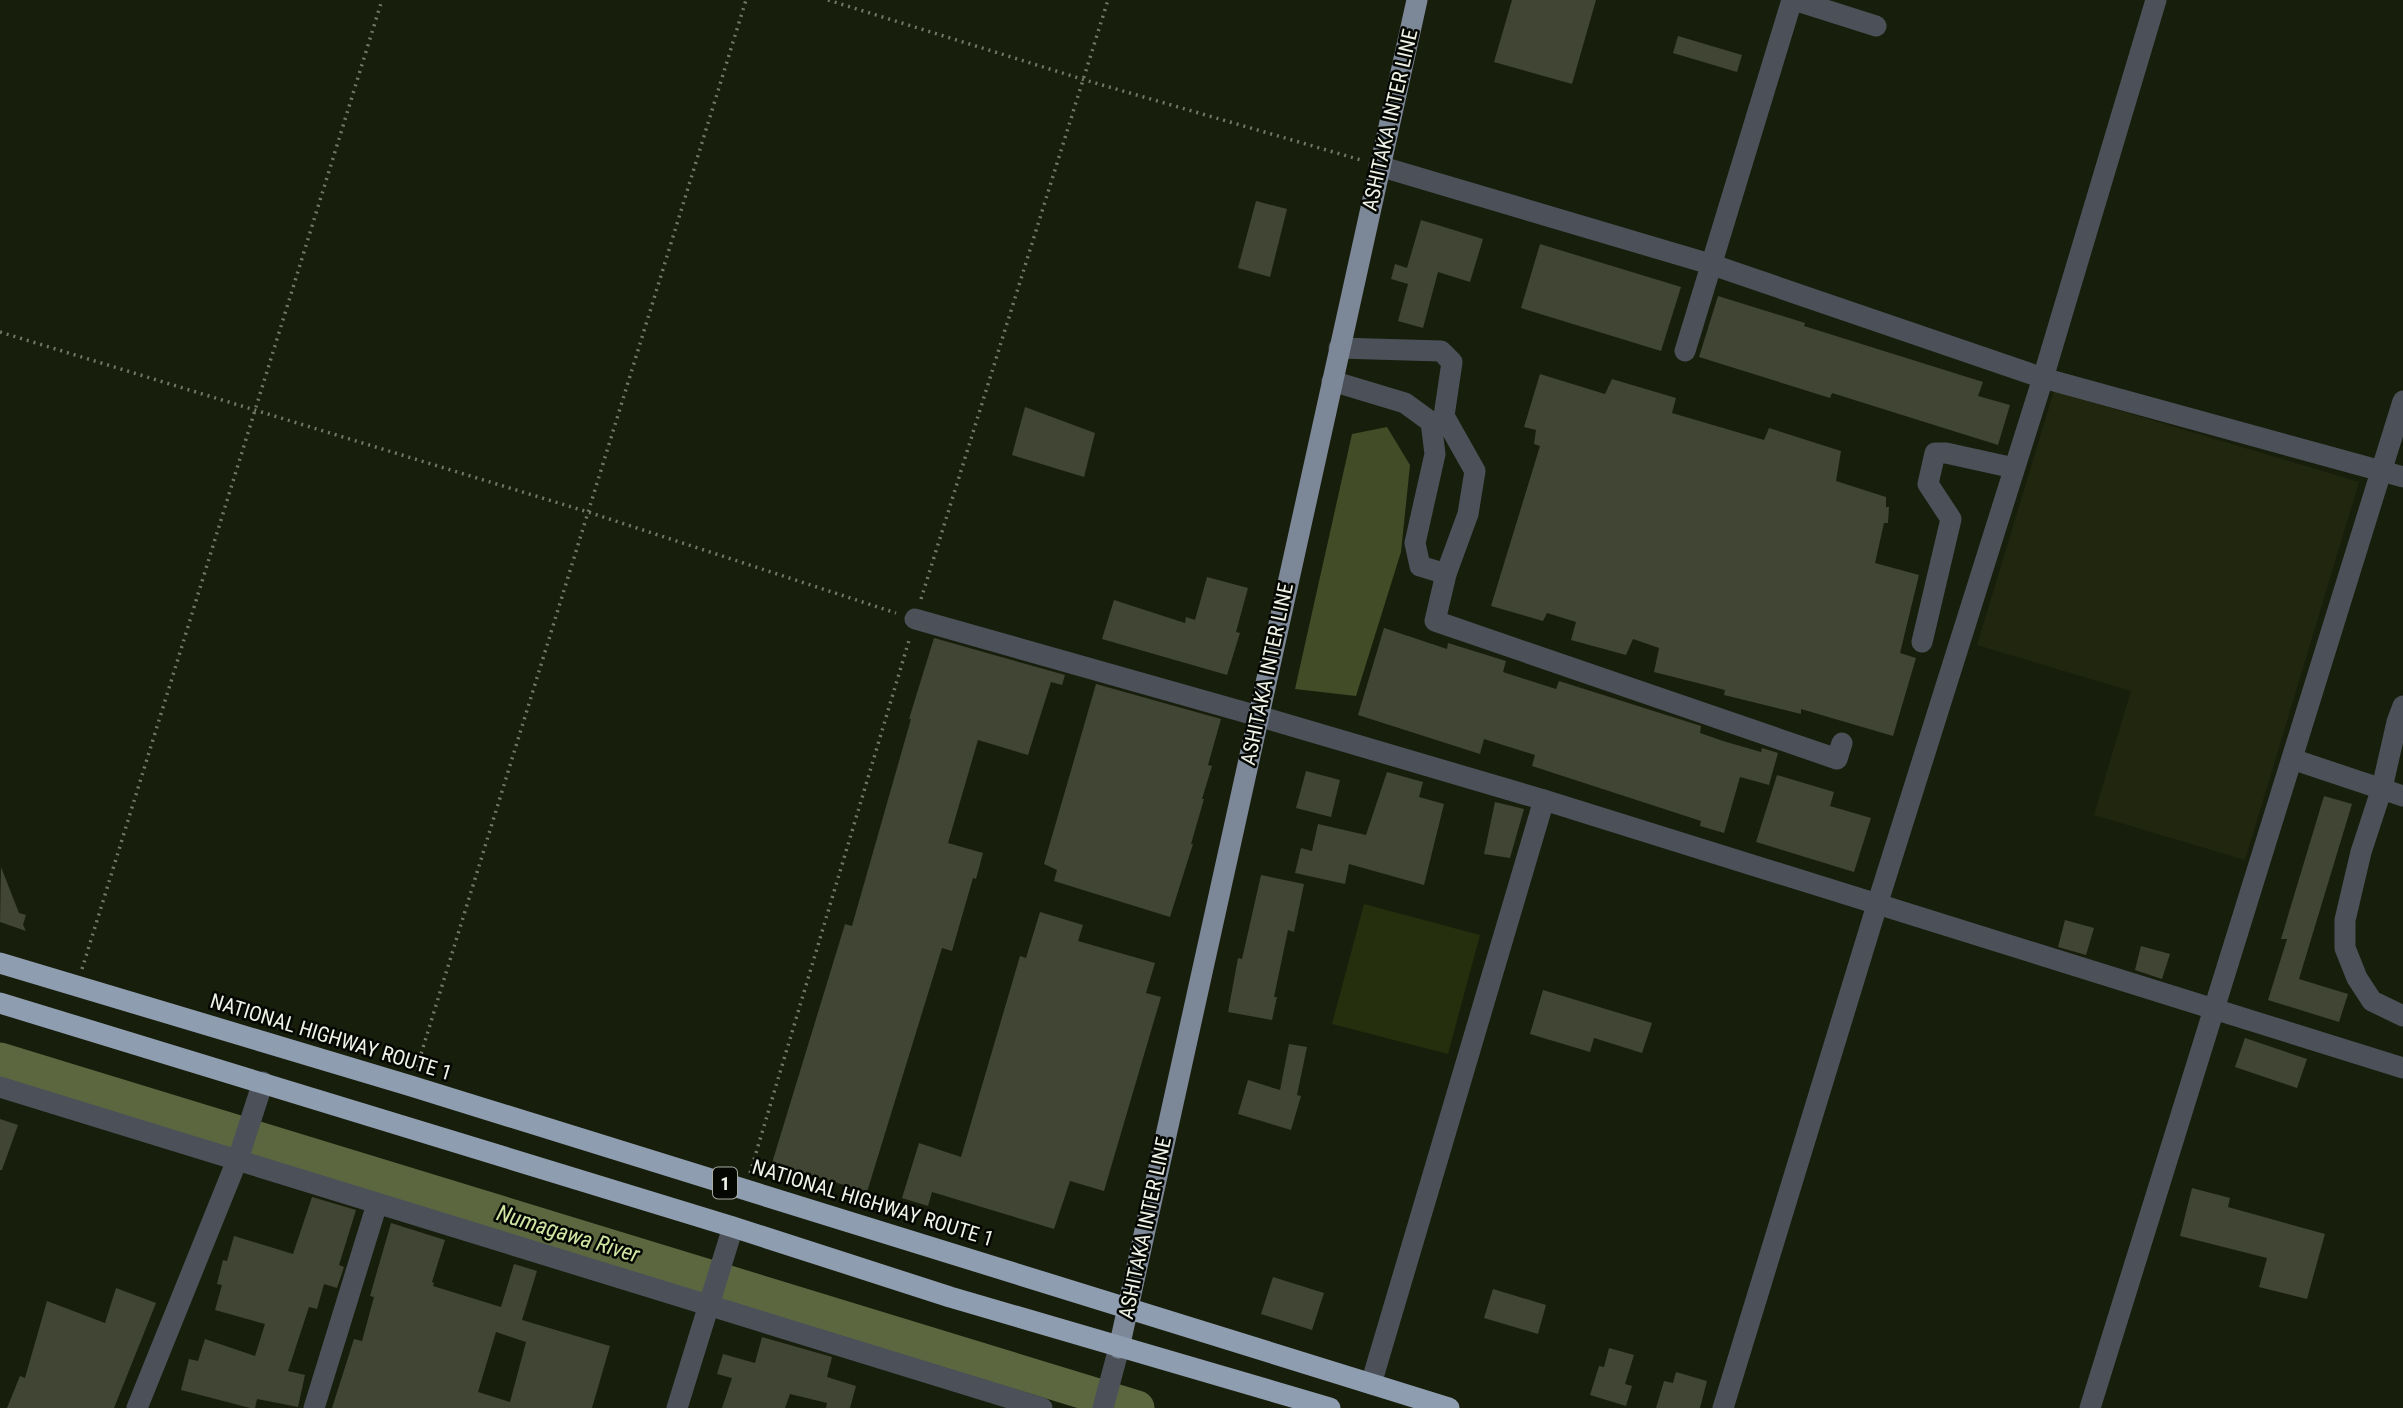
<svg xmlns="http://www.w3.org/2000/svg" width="2403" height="1408" font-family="'Roboto Condensed',sans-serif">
<rect width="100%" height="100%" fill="#181e0c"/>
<!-- built -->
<path fill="#20270e" d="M2054,391L2359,482L2245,860L2094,815L2131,691L1977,645Z"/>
<!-- green -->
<path fill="#252e0d" d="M1364,904L1480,935L1448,1054L1332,1024Z"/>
<!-- forest -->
<path fill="#424c26" d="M1387,427L1410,465L1401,552L1356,696L1295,689L1352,434Z"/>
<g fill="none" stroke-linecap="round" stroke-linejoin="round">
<!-- river -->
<path stroke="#5c6740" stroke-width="35" d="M0,1060L1137,1408"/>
</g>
<!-- building -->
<g fill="#404633" fill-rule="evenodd">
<path d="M1512,0H1596L1572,84L1494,62Z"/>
<path d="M1678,36L1742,55L1737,72L1673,53Z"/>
<path d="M1256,201L1287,209L1270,277L1238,268Z"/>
<path d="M1421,220L1483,239L1470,282L1438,272L1423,328L1398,321L1408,284L1391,279L1395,264L1407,268Z"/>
<path d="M1540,244L1681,287L1661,351L1521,308Z"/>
<path d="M1718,296L1805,323L1804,326L1983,382L1978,396L2010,405L1998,445L1832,393L1830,398L1699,357Z"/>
<path d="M1540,374L1605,394L1612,379L1676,398L1672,413L1764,440L1769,428L1841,451L1836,481L1886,497V507H1889L1888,523H1884L1875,563L1919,575L1900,653L1916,658L1893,736L1801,709V714L1724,695L1725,690L1654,672L1659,648L1633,639L1626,655L1571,640L1576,622L1547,613L1543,621L1491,606L1540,446L1534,444L1536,430L1524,427Z"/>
<path d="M1025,407L1095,433L1084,477L1012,455Z"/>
<path d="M1207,577L1248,588L1236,632L1240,633L1227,675L1102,639L1114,600L1185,623L1186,617L1195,620Z"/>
<path d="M1384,628L1447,649L1448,643L1506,661L1503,672L1556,689L1559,681L1701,726L1700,733L1723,741L1761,752L1762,748L1778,753L1769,785L1740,777L1724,833L1700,826L1701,821L1532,766L1535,755L1484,739L1480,754L1358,715Z"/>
<path d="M934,638L1065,675L1062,685L1051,682L1028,755L978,740L948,843L983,853L976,879L973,878L952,951L942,948L867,1192L772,1163L845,924L852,926L911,719H909Z"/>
<path d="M1096,684L1221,719L1208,765L1212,766L1202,799H1204L1191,844H1193L1170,917L1054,881L1057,870L1044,864Z"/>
<path d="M1306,771L1340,780L1331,817L1296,808Z"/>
<path d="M1387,772L1423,782L1419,797L1444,804L1424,885L1349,864L1345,884L1295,873L1301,848L1312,851L1318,824L1366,835Z"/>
<path d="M1777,775L1834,792L1830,806L1871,818L1854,872L1756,842Z"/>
<path d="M2324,796L2352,804L2299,979L2348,994L2339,1022L2268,1000L2287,939H2281Z"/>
<path d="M1495,802L1524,809L1510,858L1484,854Z"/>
<path d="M1,867L19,913L26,915L23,925L26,931L0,922Z"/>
<path d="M1261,875L1304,884L1294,932L1288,930L1274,997H1277L1272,1020L1228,1012L1238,958L1242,959Z"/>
<path d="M1040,912L1083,925L1078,941L1155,963L1146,993L1161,997L1104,1191L1070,1181L1054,1229L932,1192L928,1206L902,1198L919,1143L961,1157L1020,956L1026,958Z"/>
<path d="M2065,920L2094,928L2086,955L2058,947Z"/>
<path d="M2141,946L2170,954L2162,979L2135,970Z"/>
<path d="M1543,990L1652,1023L1642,1053L1594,1038L1590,1052L1530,1034Z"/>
<path d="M2245,1038L2307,1059L2297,1088L2235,1067Z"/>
<path d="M1289,1044L1307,1047L1297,1095L1301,1096L1291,1130L1238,1114L1248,1080L1280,1090Z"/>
<path d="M0,1119L18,1125L2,1170H0Z"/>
<path d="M2192,1188L2230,1198L2228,1207L2325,1234L2307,1299L2259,1287L2267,1258L2180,1236Z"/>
<path d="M312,1197L356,1210L339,1265L344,1267L337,1288L324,1284L317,1309L309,1307L288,1371L305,1375L298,1407L257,1399L255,1408H250L181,1390L189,1359L198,1361L205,1339L255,1356L265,1324L215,1310L222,1285L217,1284L223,1260L227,1261L234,1236L293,1254Z"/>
<path d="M391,1223L445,1240L432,1282L434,1283L433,1286L501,1307L514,1264L537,1271L522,1320L610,1346L592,1408H332L354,1339L362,1341L374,1297L370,1296ZM496,1332L526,1342L510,1402L478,1392Z"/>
<path d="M1273,1277L1324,1293L1312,1330L1261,1314Z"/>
<path d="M116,1288L156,1303L114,1408H7L20,1376L25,1378L47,1301L105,1323Z"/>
<path d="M1493,1289L1546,1305L1538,1334L1484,1318Z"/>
<path d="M762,1337L832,1357L827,1377L856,1386L850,1408H826L827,1403L790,1394L785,1408H722L732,1378L717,1374L723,1354L755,1363Z"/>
<path d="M1609,1348L1634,1355L1625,1384L1632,1386L1626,1406L1590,1395L1599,1366L1604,1367Z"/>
<path d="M1676,1372L1707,1381L1700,1408H1656L1664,1381L1673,1383Z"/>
</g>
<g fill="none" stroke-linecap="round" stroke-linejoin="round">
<!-- path -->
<g stroke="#727768" stroke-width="3.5" stroke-dasharray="2 5" stroke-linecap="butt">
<path d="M828,0L1085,80L1361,160"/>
<path d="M0,332L588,512L896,613"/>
<path d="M921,599L1108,0"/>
<path d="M82,969L382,0"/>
<path d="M417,1067L746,0"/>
<path d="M750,1173L910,637"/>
</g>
<!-- minor -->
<g stroke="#4c5159" stroke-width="21">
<path d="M1794,0L1876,26"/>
<path d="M1379,166L1710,264L2043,378L2403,477"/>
<path d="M1685,351L1792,0"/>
<path d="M1332,381L1405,403L1431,422L1435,454L1415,543L1420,566L1446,574L1468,514L1475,471L1444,416L1452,362L1441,351L1339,348"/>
<path d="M1446,574L1435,621L1837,759L1842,743"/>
<path d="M915,619L1258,716L1544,800L2403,1068"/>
<path d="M1922,642L1951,519L1928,484L1935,453H1946L2014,468"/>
<path d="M2403,706L2397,722L2382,788L2361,852L2345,920V948L2357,978L2372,1001L2403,1016"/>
<path d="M2292,759L2403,796"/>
<path d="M0,1087L1042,1408"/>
<path d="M1371,1384L1544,800"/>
<path d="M137,1408L240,1153L263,1082"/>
<path d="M314,1408L377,1204"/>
<path d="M677,1408L733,1227"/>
<path d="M1103,1408L1119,1348"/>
<path d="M1723,1408L1877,905L2043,378L2156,0"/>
<path d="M2090,1408L2403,401"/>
</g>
<!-- major -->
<path stroke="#7c8798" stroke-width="21" d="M1119,1348L1417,0"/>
<!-- highway -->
<g stroke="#8f9db0" stroke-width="21">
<path d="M0,963L411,1086L1449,1408"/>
<path d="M0,1003L733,1227L950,1297L1330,1408"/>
</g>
</g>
<g text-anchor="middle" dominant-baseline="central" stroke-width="5" stroke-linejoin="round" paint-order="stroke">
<!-- shield labels -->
<rect fill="#050702" stroke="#a9aca2" stroke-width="2" x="713" y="1167.5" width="24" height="31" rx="5"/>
<g font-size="19" font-weight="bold" fill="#eff3e7">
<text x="725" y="1183">1</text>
</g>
<!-- street labels -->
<g font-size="21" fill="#eff3e7" stroke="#050702">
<text transform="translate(1390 120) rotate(-77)">ASHITAKA INTER LINE</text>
<text transform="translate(1267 674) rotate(-78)">ASHITAKA INTER LINE</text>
<text transform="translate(331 1037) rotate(17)">NATIONAL HIGHWAY ROUTE 1</text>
<text transform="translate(873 1203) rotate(17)">NATIONAL HIGHWAY ROUTE 1</text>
<text transform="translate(1145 1228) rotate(-78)">ASHITAKA INTER LINE</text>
</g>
<!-- water labels -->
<g font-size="23" font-style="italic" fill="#d1e6a3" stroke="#050702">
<text transform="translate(568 1234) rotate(17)">Numagawa River</text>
</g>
</g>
</svg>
